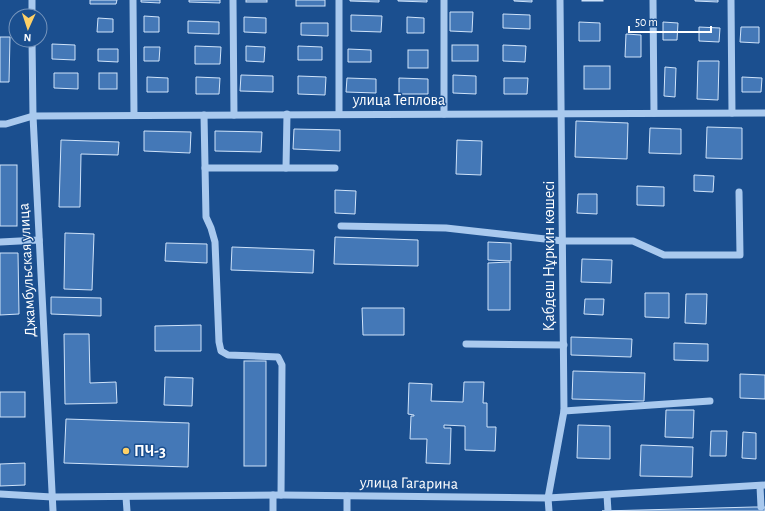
<svg xmlns="http://www.w3.org/2000/svg" width="765" height="511" font-family="'Alegreya Sans',sans-serif">
<rect width="100%" height="100%" fill="#1b4f8f"/>
<!-- building -->
<g fill="#4478b7" stroke="#cfe3fa">
<path d="M90,0H117L116,4H90Z"/>
<path d="M141,0H160V3L141,2Z"/>
<path d="M189,0H220V3L189,2Z"/>
<rect x="246" y="0" width="21" height="2"/>
<rect x="296" y="0" width="29" height="6"/>
<path d="M350,0H379V2L350,1Z"/>
<path d="M398,0H427V2L398,1Z"/>
<path d="M514,0H532V2L514,1Z"/>
<rect x="582" y="0" width="21" height="1"/>
<path d="M695,0H718V2L695,1Z"/>
<path d="M450,12H473L472,32L450,31Z"/>
<path d="M503,14L530,15V29L503,28Z"/>
<path d="M351,15L382,16L381,32L351,31Z"/>
<path d="M144,16L159,17V32H144Z"/>
<path d="M244,17L266,18V33L244,32Z"/>
<path d="M407,17L424,18V33H407Z"/>
<path d="M98,18L113,19V32H97Z"/>
<path d="M188,21L219,22V34L188,33Z"/>
<path d="M579,22L600,23V41H579Z"/>
<path d="M663,22L678,23L677,40H663Z"/>
<path d="M301,23H328V36L301,35Z"/>
<path d="M699,27L720,28L719,42L699,41Z"/>
<path d="M741,27H759V43L740,42Z"/>
<path d="M626,34L641,35V57H625Z"/>
<path d="M0,37H10L9,82H0Z"/>
<path d="M52,44L75,45V60L52,59Z"/>
<rect x="452" y="45" width="26" height="16"/>
<path d="M503,45L526,46L525,62L503,61Z"/>
<path d="M195,46L221,47L220,64H195Z"/>
<path d="M246,46L265,47L264,62L246,61Z"/>
<path d="M298,46L322,47V60H298Z"/>
<path d="M144,47H160L159,61H144Z"/>
<path d="M98,49H118V62L98,61Z"/>
<path d="M348,49L371,50V62H348Z"/>
<rect x="408" y="50" width="20" height="18"/>
<path d="M698,61H719L718,100L697,99Z"/>
<rect x="584" y="66" width="26" height="23"/>
<path d="M665,67L676,68L675,97L664,96Z"/>
<path d="M54,73H78V89L54,88Z"/>
<rect x="99" y="73" width="18" height="16"/>
<path d="M241,75L273,76V92L240,91Z"/>
<path d="M453,75L476,76V94L453,93Z"/>
<path d="M298,76L326,77L325,95L298,94Z"/>
<path d="M147,77L168,78V92H147Z"/>
<path d="M196,77L220,78L219,94H196Z"/>
<path d="M742,77L762,78L761,92H742Z"/>
<path d="M347,78L376,79V93L346,92Z"/>
<path d="M399,78L428,79V94H399Z"/>
<path d="M504,78H528L527,94H504Z"/>
<path d="M576,121L628,123L627,159L575,157Z"/>
<path d="M707,127L742,128V159L706,158Z"/>
<path d="M650,128L681,129V154L649,153Z"/>
<path d="M294,129L340,130V151L293,149Z"/>
<path d="M144,131L191,132L190,153L144,151Z"/>
<path d="M215,131L262,132L261,152L215,151Z"/>
<path d="M61,140L119,142L118,155L81,154L80,207H59Z"/>
<path d="M457,140L482,141L481,175L456,174Z"/>
<rect x="0" y="165" width="17" height="61"/>
<path d="M694,175L714,176L713,192L694,191Z"/>
<path d="M637,186L664,187V206L637,205Z"/>
<path d="M335,190L356,191L355,214L335,213Z"/>
<path d="M578,194H597V214L577,213Z"/>
<path d="M65,233L94,234L92,290L64,289Z"/>
<path d="M335,237L418,240V266L334,264Z"/>
<path d="M488,242L511,243V261L488,260Z"/>
<path d="M166,243L207,244V263L165,261Z"/>
<path d="M232,247L314,250L313,273L231,270Z"/>
<path d="M0,253H18L19,314L0,315Z"/>
<path d="M582,259L612,260L611,283L581,282Z"/>
<path d="M510,262V310H488V263Z"/>
<path d="M645,293H669V318L645,317Z"/>
<path d="M686,294H707L706,324L685,323Z"/>
<path d="M51,297L101,298V316L51,314Z"/>
<path d="M585,299H604L603,315L584,314Z"/>
<path d="M362,308H404V335H363Z"/>
<path d="M201,325V351H155V326Z"/>
<path d="M64,334H89L90,383L116,382L117,403L65,404Z"/>
<path d="M571,337L632,339L631,357L571,355Z"/>
<path d="M674,343L708,344V361L674,360Z"/>
<rect x="244" y="361" width="22" height="105"/>
<path d="M573,371L645,373L644,401L572,399Z"/>
<path d="M740,374L765,375V399L740,398Z"/>
<path d="M165,377L193,378L192,406L164,405Z"/>
<path d="M464,382H484L483,403H487V427H496L495,451L465,450V426L444,425V428H451L450,464L426,463L427,439H410L411,416H414V415L408,414L409,383L432,384L431,401L463,402Z"/>
<rect x="0" y="392" width="25" height="25"/>
<path d="M666,410H694L693,438L665,437Z"/>
<path d="M66,419L189,423L188,467L64,463Z"/>
<path d="M578,425L610,426V459L577,458Z"/>
<path d="M711,431H727L726,456H710Z"/>
<path d="M743,432L756,433V459L742,458Z"/>
<path d="M641,445L693,447L692,477L640,476Z"/>
<path d="M25,463V485L0,486V464Z"/>
<path d="M754,507H765V511H602Z"/>
</g>
<g fill="none" stroke-linecap="round" stroke-linejoin="round">
<!-- minor -->
<g stroke="#a9c9ee" stroke-width="7">
<path d="M32,0V16"/>
<path d="M133,0L134,115"/>
<path d="M233,0L234,115"/>
<path d="M339,0V114"/>
<path d="M444,0V114"/>
<path d="M653,0L654,113"/>
<path d="M731,0L732,113"/>
<path d="M32,40L33,116L53,511"/>
<path d="M204,115L206,217L211,228L215,242L219,342L221,351L228,355L278,357L282,365L281,495"/>
<path d="M0,124H6L33,116L765,113"/>
<path d="M205,168H335"/>
<path d="M286,168L287,114"/>
<path d="M341,226L446,228L563,241H633L664,255H740L739,192"/>
<path d="M0,242L39,240"/>
<path d="M466,344L564,345"/>
<path d="M564,411L710,401"/>
<path d="M760,486L761,507"/>
<path d="M0,494L52,497L281,495L548,498L765,485"/>
<path d="M607,495L608,511"/>
<path d="M347,496V511"/>
<path d="M126,497L127,511"/>
<path d="M273,511V495"/>
<path d="M549,511L548,498L564,411L560,0"/>
</g>
</g>
<!-- markers -->
<circle fill="#ffd166" stroke="#1b4f8f" stroke-width="1.5" cx="126" cy="451" r="4"/>
<g text-anchor="middle" dominant-baseline="central" stroke-width="3" stroke-linejoin="round" paint-order="stroke">
<!-- street labels -->
<g font-size="16" fill="#fff" stroke="#1b4f8f">
<text x="399" y="100">улица Теплова</text>
<text transform="translate(549 256) rotate(-90)">Қабдеш Нұркин көшесі</text>
<text transform="translate(27 270) rotate(-93)">Джамбульская улица</text>
<text transform="translate(409 483) rotate(1)">улица Гагарина</text>
</g>
<!-- poi labels -->
<g font-size="16" font-weight="bold" fill="#fff" stroke="#1b4f8f" text-anchor="start">
<text x="134" y="451">ПЧ-3</text>
</g>
</g>
<!-- north arrow -->
<g transform="translate(28 28) rotate(183)"><circle r="19" fill="#1b4f8f" stroke="#7695bc"/>
<path d="M0-3L7 15L0 10L-7 15Z" fill="#ffd166"/>
<text y="-6" font-size="11" font-weight="bold" text-anchor="middle" fill="#ffffff">N</text>
</g>
<!-- scale -->
<path d="M629 26v6h82v-6" fill="none" stroke="#ffffff" stroke-width="2"/>
<text x="635" y="26" font-size="12" fill="#ffffff" stroke="#1b4f8f" stroke-width="3" paint-order="stroke">50 m</text>
</svg>
